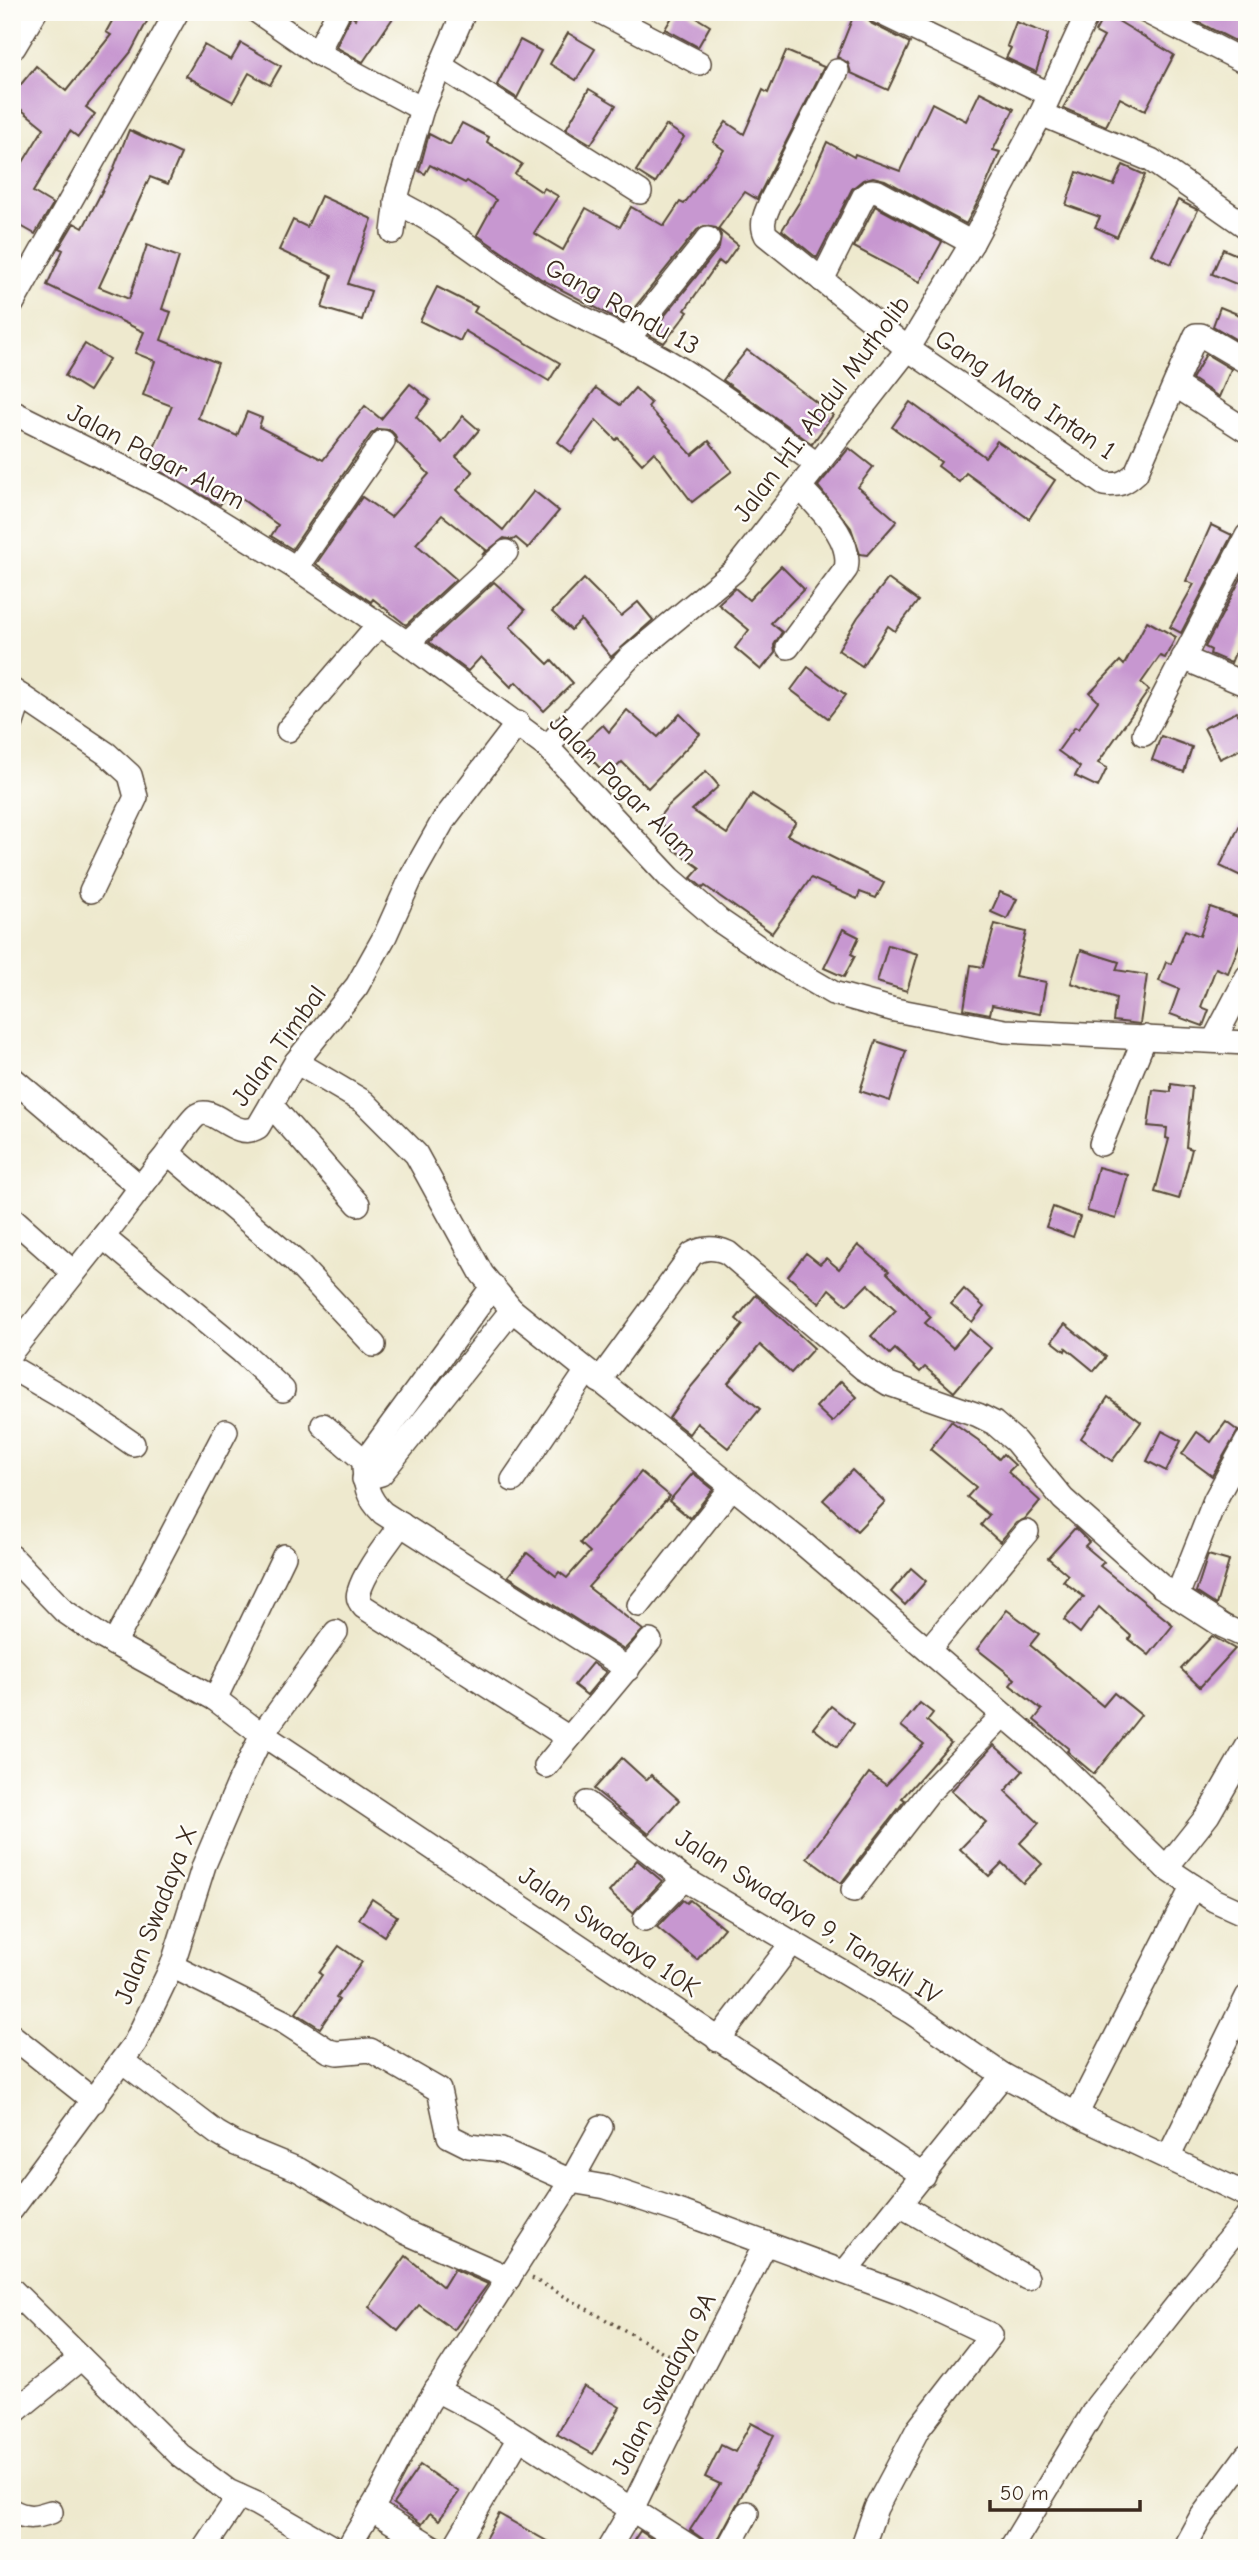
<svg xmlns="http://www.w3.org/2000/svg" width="1259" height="2560" font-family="'Comic Neue',sans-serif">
<rect width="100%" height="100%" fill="#fdfcf7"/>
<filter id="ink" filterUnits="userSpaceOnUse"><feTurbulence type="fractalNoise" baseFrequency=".0143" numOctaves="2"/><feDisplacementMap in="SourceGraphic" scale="14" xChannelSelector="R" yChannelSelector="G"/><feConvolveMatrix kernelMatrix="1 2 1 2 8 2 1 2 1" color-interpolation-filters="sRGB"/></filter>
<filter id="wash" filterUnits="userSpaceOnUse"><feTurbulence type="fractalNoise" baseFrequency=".00686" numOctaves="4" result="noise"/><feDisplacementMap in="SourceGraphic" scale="28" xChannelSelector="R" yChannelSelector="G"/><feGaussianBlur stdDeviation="1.57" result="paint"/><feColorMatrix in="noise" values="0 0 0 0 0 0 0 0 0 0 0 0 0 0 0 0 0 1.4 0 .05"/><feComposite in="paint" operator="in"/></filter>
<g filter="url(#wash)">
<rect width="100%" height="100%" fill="#eee9ce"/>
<g id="blocks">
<!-- building -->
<g fill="#c797d0">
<path d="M117,12H152L131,52L86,107L95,114L78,137L70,131L33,192L53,204L35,234L12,221V180L44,128L12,102V95L36,66L66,91L111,35L106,32Z"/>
<path d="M358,12H397L363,62L336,47L351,16L355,19Z"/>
<path d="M675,12H687L710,26L698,47L665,29Z"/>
<path d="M855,12H865L867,19L872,24L910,43L888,90L851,73L848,63L837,57Z"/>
<path d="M1178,12H1247V47Z"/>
<path d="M1105,13L1174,55L1145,111L1120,98L1106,126L1063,108L1104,37L1095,32Z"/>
<path d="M1016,22L1048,34L1036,72L1006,58L1011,48L1007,46Z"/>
<path d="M568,33L595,49L576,80L550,64Z"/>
<path d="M520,40L541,51L517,98L497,85Z"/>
<path d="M241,43L281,66L270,85L249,73L233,102L186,76L204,45L231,60Z"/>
<path d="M786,51L824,67L757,199L745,192L718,229L738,245L724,265L719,261L685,310L688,312L664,343L649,335L719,248L721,235L716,228L704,226L697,230L623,322L541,279L477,235L496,200L467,181L465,183L430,165L425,174L419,171L429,134L450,145L462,123L489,137L487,142L522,164L515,174L542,192L544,188L558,196L534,233L563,250L586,208L620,227L631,207L664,226L680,202L684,204L724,150L713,142L726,122L744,134L763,90L768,93Z"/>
<path d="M589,89L616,105L591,144L566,129Z"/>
<path d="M980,92L1014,109L993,150L1000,152L983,192L966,224L885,180L873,177L863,180L852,189L817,258L782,230L800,201L827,142L854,157L855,154L900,171L932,103L966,121Z"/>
<path d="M666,125L684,137L655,183L636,171Z"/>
<path d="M129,130L181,154L168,184L150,177L99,287L129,299L147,245L179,257L162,309L171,312L161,340L218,363L198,418L237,436L247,412L262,418L259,427L323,460L365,406L381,419L410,384L430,400L416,417L442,443L463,416L479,430L456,457L473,472L457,490L461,494L503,530L534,491L559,511L528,548L516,538L513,540L504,538L482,555L486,550L442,515L416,544L456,579L406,625L373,599L371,602L316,564L362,497L391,517L429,474L397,442L395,435L390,430L378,429L371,434L292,549L271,536L278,525L229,490L220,505L147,464L172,406L143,395L155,361L135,353L144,332L47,285L63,250L59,248L74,223L83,228L113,170Z"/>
<path d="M1123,165L1145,175L1117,237L1095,227L1100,217L1066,205L1077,172L1114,185Z"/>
<path d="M321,196L372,219L348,284L371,291L362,320L322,308L332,275L279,250L293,220L307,227Z"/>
<path d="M1178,200L1198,210L1171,264L1151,254Z"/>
<path d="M875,206L942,242L920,282L854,247Z"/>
<path d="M1223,249L1247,259V273L1241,286L1212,274Z"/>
<path d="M437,287L477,307L474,312L560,363L549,381L465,331L460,341L420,321Z"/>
<path d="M1220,307L1247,318V330L1242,343L1213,326Z"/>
<path d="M85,344L109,359L89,391L65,376Z"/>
<path d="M747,350L833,415L812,444L723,380Z"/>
<path d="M1206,354L1231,369L1219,397L1192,379Z"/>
<path d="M596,388L620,405L635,388L651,403L648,407L692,455L709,441L732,471L692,502L654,452L642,464L618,438L616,440L596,420L572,453L558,442Z"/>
<path d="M910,402L985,457L997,441L1055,480L1029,519L966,473L959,482L938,466L941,462L892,427Z"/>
<path d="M849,448L873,467L858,487L897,521L867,555L860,554L851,528L818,486Z"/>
<path d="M1211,525L1232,535L1181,633L1170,627L1194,584L1186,581Z"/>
<path d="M781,566L804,589L771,623L782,632L774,645L775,653L761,670L735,648L749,630L718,604L735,588L749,600Z"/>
<path d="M1247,567V623L1231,663L1210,654L1211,650L1205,647Z"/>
<path d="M584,579L621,616L638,602L653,620L611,657L581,620L571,630L552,612Z"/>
<path d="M888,579L918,601L895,631L888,626L862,666L838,650L858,617Z"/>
<path d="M494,582L525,610L510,627L548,664L552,660L573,683L544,711L516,682L511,687L481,657L468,671L429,642Z"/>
<path d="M1147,621L1176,637L1165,658L1160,656L1141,683L1149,690L1098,763L1107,768L1098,787L1075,776L1080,767L1058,751L1075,727L1078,729L1098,701L1090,693L1120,661L1124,665Z"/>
<path d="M808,667L846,695L828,718L791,690Z"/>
<path d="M627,710L658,737L680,714L700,734L648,788L622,762L607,776L580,746L603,725L609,732Z"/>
<path d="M1237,712L1247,731V746L1220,759L1204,728Z"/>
<path d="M1161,736L1192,747L1184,772L1152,760Z"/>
<path d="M706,771L719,786L692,810L727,834L752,794L796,822L787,835L884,883L876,898L860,892L857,899L811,878L772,933L705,886L703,888L691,878L700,868L672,848L678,839L657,820L667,807Z"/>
<path d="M1247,810V879L1220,866Z"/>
<path d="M1000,892L1017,899L1007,919L991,912Z"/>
<path d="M1210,907L1247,920V926L1228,973L1216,968L1201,1007L1209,1010L1203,1026L1170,1014L1179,989L1159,981L1166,962L1171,964L1185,930L1200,936Z"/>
<path d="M995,924L1026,932L1015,976L1046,982L1040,1014L992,1005L990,1014L964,1009L971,965L983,967Z"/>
<path d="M843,929L859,937L851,954L855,956L844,977L824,968Z"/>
<path d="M888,945L918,954L907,991L877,982Z"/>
<path d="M1081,950L1119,962L1116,970L1147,975L1140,1024L1113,1021L1116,998L1071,983Z"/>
<path d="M876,1041L906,1051L890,1101L860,1091Z"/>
<path d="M1171,1084L1192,1087L1186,1147L1192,1149L1179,1199L1155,1192L1169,1139L1166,1138L1167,1128L1148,1126L1153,1090L1171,1092Z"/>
<path d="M1098,1167L1128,1175L1116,1219L1087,1211Z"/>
<path d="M1053,1207L1080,1217L1073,1237L1046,1227Z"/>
<path d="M858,1245L889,1271L887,1273L931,1317L925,1323L953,1348L969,1329L991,1348L954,1392L925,1367L920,1372L895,1349L890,1354L871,1336L896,1310L868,1284L847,1305L829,1289L819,1303L788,1276L806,1253L820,1264L826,1258L839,1269Z"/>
<path d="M964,1289L984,1307L972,1322L951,1304Z"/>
<path d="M756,1295L814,1348L791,1373L760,1345L728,1383L760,1409L728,1448L697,1423L689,1434L669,1418L690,1388L743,1325L736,1319Z"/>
<path d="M1065,1324L1106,1357L1094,1371L1066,1348L1065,1351L1052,1341Z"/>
<path d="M841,1381L857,1397L832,1422L816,1407Z"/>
<path d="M1108,1397L1141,1422L1112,1461L1081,1438Z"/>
<path d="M951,1421L978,1440L999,1459L1003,1454L1015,1465L1008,1472L1040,1501L1025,1519L1016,1523L1000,1542L981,1525L989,1515L967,1497L976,1487L930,1449Z"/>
<path d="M1226,1422L1238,1431L1212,1476L1182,1454L1197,1432L1211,1442Z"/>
<path d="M1162,1431L1181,1441L1166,1471L1147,1461Z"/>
<path d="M852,1470L885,1502L857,1531L823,1500Z"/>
<path d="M641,1472L670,1496L588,1587L643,1630L624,1650L508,1576L527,1553L556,1576L559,1572L567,1578L590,1552L580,1543Z"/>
<path d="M693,1473L713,1489L690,1518L669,1501Z"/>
<path d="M1075,1528L1089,1542L1085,1546L1104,1562L1100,1566L1173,1625L1149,1655L1129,1639L1131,1636L1099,1607L1080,1633L1064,1620L1084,1597L1063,1581L1068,1575L1048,1558Z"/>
<path d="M1208,1555L1229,1561L1216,1605L1196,1592Z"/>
<path d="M911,1568L926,1581L905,1605L891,1592Z"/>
<path d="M1007,1610L1039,1634L1030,1645L1103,1706L1114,1693L1141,1715L1094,1774L1067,1751L1069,1749L1034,1720L1042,1710L1010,1685L1015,1679L977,1649Z"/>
<path d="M1212,1636L1235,1649L1200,1687L1181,1669Z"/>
<path d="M592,1663L606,1672L587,1695L574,1685Z"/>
<path d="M920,1703L933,1713L927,1721L951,1743L902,1798L905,1800L841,1883L807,1858L869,1773L886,1785L924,1744L901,1726Z"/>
<path d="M831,1706L854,1724L837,1747L813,1728Z"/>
<path d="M994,1745L1023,1771L1005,1791L1039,1823L1020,1843L1042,1864L1023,1883L1002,1863L989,1876L960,1849L986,1822L951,1791Z"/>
<path d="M622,1758L646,1780L651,1775L679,1800L649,1834L594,1789Z"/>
<path d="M637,1860L662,1881L633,1913L609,1892Z"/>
<path d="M372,1899L397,1916L384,1936L359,1919Z"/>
<path d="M683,1900L687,1903L690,1900L724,1928L697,1960L657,1927Z"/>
<path d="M339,1946L362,1962L336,1998L339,2000L320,2028L296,2013L322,1975L319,1973Z"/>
<path d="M406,2256L443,2287L454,2269L488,2284L454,2330L419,2305L398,2331L369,2307Z"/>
<path d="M584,2386L620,2407L593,2454L557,2434Z"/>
<path d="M751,2423L774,2435L714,2547L690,2530L720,2484L705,2477L721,2445L735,2452Z"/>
<path d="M420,2465L459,2492L439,2520L430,2513L422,2524L393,2504Z"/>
<path d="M499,2514L559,2548H480Z"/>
<path d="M640,2531L666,2548H629Z"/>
</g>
</g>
</g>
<g filter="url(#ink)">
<use href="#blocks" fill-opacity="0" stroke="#564738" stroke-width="2"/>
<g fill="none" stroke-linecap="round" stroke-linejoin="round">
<defs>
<g id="minor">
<path d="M258,12L317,53L422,109"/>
<path d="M601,12L699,63"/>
<path d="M879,12L1049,94"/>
<path d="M1147,12L1247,63"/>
<path d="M14,47L35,12"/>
<path d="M317,53L338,12"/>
<path d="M442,67L640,192"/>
<path d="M837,71L771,201C766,213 760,223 766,235L908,349L1104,484C1119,486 1125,483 1136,473L1196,335H1201L1247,362"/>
<path d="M1041,114L1151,160L1247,227"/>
<path d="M396,202C452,228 499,273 554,303C585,320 618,334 649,351C709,383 763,426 818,465"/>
<path d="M393,232L398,191L422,109L464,12"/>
<path d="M822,280L864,196L871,191L878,192L972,243"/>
<path d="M12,304L177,12"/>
<path d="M627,340L708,239"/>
<path d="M1175,385L1247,431"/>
<path d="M12,412L172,492L296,568L407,643L547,747L670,878L720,921L780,962L833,993L895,1010L1005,1031L1247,1043"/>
<path d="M296,568L383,442"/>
<path d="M407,643L506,552"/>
<path d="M788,647L846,569C853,538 819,509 801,488"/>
<path d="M1183,658L1247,685"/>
<path d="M12,690L107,754L130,775L136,797L91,891"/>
<path d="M12,723L21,696"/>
<path d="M288,730L379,624"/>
<path d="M1144,734L1247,536"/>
<path d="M547,747L629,658L734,571L908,349L972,243L1041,114L1088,12"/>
<path d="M1214,1040L1247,977"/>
<path d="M296,1062L364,1102L416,1154L482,1274L512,1310L800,1541L1052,1756L1166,1868L1214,1900L1247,1915"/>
<path d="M12,1078L140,1187"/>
<path d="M271,1105L358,1204"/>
<path d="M1101,1144L1145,1037"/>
<path d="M168,1153L295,1261L374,1345"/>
<path d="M12,1218L73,1272"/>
<path d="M103,1237L242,1352L283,1390"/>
<path d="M493,1286L364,1462C364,1483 367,1498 383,1513L628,1669"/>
<path d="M12,1351C42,1313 72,1276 102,1238C123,1212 142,1184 164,1158C171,1149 189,1121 196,1116C213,1102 234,1142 258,1127L296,1062L357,986L385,936L412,876L443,821L518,723"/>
<path d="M12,1368L81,1408L133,1444"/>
<path d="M599,1381L692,1254C704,1247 715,1247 728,1253L864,1369L889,1384L978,1415L994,1423L1015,1441L1063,1499L1161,1586L1223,1626L1247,1637"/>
<path d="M323,1425L376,1471"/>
<path d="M364,1479L381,1474L512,1310"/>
<path d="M513,1480L587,1371"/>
<path d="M401,1524C388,1543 365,1570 359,1592C357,1598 360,1603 364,1607L569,1738"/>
<path d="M12,1557L64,1611L102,1637L215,1699L253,1728L924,2176"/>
<path d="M1177,1596L1215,1500L1247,1441"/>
<path d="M639,1605L732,1487"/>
<path d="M114,1644L226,1431"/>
<path d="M928,1650L1027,1532"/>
<path d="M215,1699L284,1556"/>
<path d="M546,1766L650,1641"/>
<path d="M587,1803L684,1879L911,2012L1003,2075L1089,2121L1247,2195"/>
<path d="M1166,1868L1208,1815L1247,1747"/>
<path d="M853,1890L928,1793L1003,1715"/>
<path d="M645,1919L684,1879"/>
<path d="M172,1966L286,2023L329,2051L337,2053L370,2050L439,2090L449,2136L469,2146L501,2150L571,2181L606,2187L684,2213L903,2294L991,2335L918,2429L876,2508L862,2548"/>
<path d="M12,2036L94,2101"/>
<path d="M718,2040L792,1943"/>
<path d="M122,2061L217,2133L236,2144L299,2170L407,2233L509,2278"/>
<path d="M1077,2113L1193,1886"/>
<path d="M1168,2158L1247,1997"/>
<path d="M900,2205L1027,2278"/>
<path d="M12,2209L135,2043L172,1966L204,1865L239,1783L263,1733L336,1632"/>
<path d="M845,2272L1003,2075"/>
<path d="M12,2290L181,2456L228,2491L257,2504L333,2548"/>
<path d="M436,2390L484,2415L692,2548"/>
<path d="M12,2414L81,2358"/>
<path d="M371,2509L434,2548"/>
<path d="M12,2511C27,2519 36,2517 51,2512"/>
<path d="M204,2548L239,2496"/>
<path d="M348,2548L379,2496L428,2403L571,2181L601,2127"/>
<path d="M454,2548L519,2438"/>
<path d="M609,2548L632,2509L702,2366L766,2243"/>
<path d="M728,2548L747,2513"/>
<path d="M1011,2548L1097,2406L1247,2216"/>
<path d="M1184,2548L1200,2519L1247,2455"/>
</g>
</defs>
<!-- minor casing -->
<use href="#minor" stroke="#564738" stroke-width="26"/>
<!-- path -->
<path stroke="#564738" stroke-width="3.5" stroke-dasharray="2 5" stroke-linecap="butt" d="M532,2278L681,2362"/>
<!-- minor -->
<use href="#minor" stroke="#fff" stroke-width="23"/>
</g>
</g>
<g text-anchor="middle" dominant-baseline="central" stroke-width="5" stroke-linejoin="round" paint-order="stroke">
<!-- street labels -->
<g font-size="26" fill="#3b2a1e" stroke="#fdfcf7">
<text transform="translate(622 307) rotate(29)">Gang Randu 13</text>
<text transform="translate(1025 395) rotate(34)">Gang Mata Intan 1</text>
<text transform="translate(822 409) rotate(-53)">Jalan HI. Abdul Mutholib</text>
<text transform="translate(156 457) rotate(28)">Jalan Pagar Alam</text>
<text transform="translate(623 788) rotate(45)">Jalan Pagar Alam</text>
<text transform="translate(279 1046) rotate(-54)">Jalan Timbal</text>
<text transform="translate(156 1915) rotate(-69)">Jalan Swadaya X</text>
<text transform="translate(808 1917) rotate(32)">Jalan Swadaya 9, Tangkil IV</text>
<text transform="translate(609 1932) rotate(34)">Jalan Swadaya 10K</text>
<text transform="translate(664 2384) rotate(-63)">Jalan Swadaya 9A</text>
</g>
</g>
<!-- margin -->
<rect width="1259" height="2560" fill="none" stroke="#fdfcf7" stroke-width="42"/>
<!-- scale -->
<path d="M990 2500v10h150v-10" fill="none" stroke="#3b2a1e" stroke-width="3.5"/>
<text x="1000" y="2500" font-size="21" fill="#3b2a1e" stroke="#fdfcf7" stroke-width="5" paint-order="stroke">50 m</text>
</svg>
